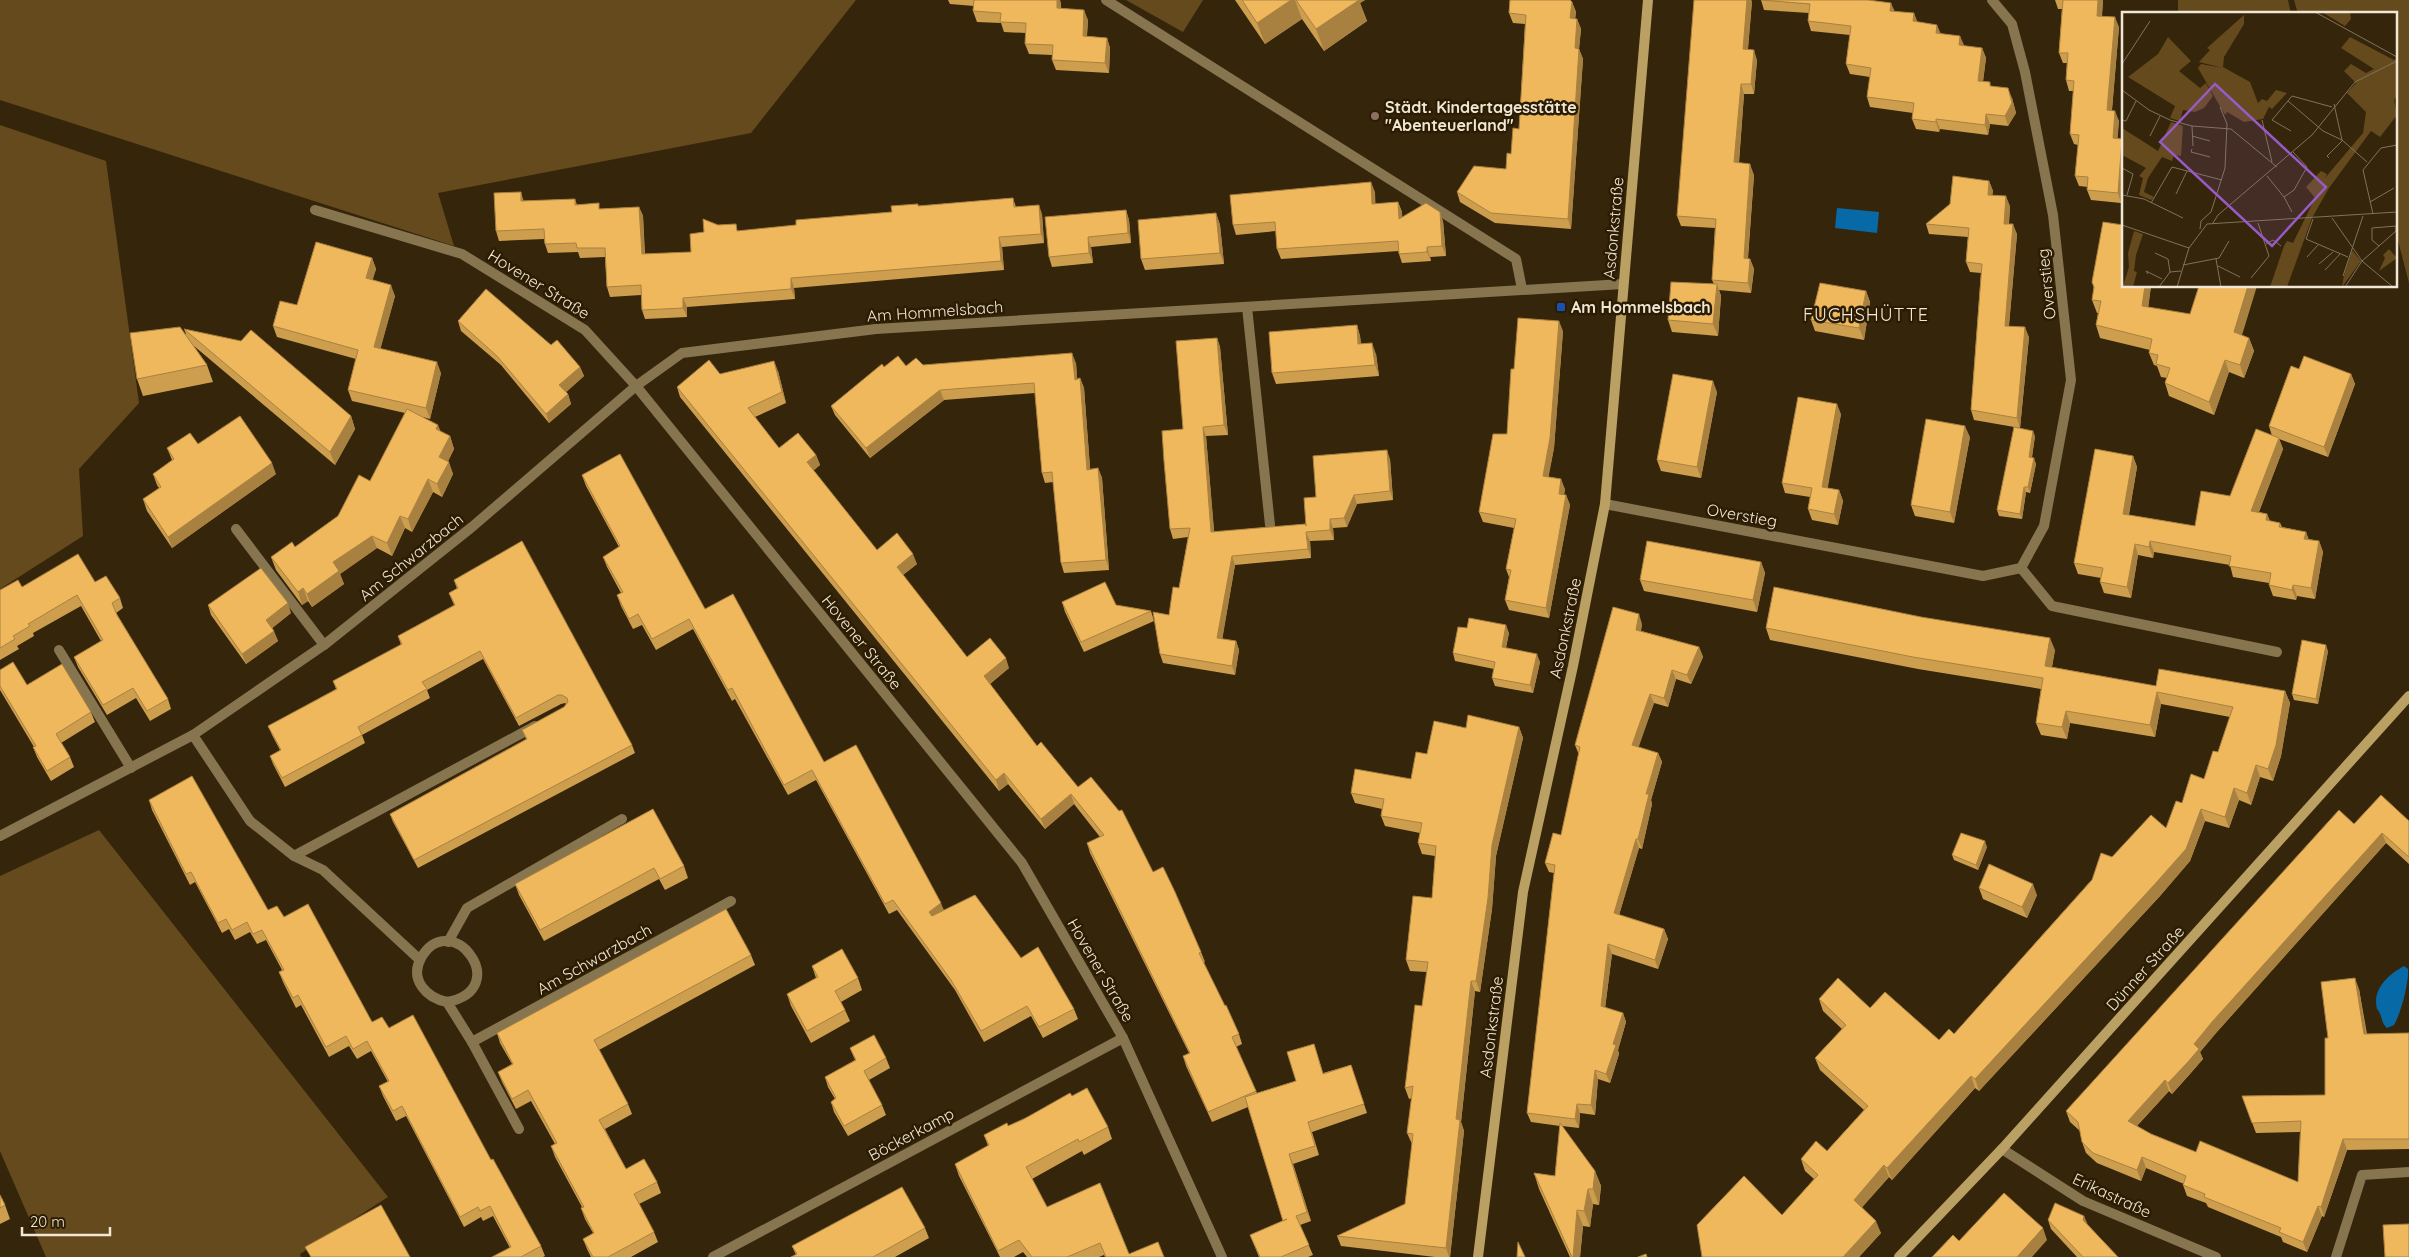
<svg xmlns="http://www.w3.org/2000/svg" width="2409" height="1257" font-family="Quicksand,sans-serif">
<rect width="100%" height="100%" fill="#35250a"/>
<!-- green -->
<g fill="#654a1d">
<path d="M0,0H856L751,133L438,193L454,246L0,100Z"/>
<path d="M1126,0H1203L1183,32Z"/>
<path d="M2178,0H2288L2291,14H2178Z"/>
<path d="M2294,0H2409V283L2395,229V14H2298Z"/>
<path d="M0,125L106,161L139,403L79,469L83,536L0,589Z"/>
<path d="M99,830L388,1197L300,1254L301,1257H46L0,1151V876Z"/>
</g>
<!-- water -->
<g fill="#0869a7">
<path d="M1837,208L1879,212L1877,233L1835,228Z"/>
<path d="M2404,966L2408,969C2409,983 2401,1013 2394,1025L2387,1028C2380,1022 2383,1015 2377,1009C2372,989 2388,975 2404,966Z"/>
</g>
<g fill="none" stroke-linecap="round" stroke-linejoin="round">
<!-- street -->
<g stroke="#86754f" stroke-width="10">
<path d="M1106,0L1516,259L1522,289"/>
<path d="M315,210L462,254L585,330L636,386L1022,863L1123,1038L1222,1257"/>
<path d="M1247,307L1270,525"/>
<path d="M1605,504L1983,576L2021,568L2044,526L2071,380L2053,215L2025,72L2012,24L1992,0"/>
<path d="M236,529L324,645"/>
<path d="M2021,568L2052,606L2277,652"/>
<path d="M59,650L131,768"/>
<path d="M193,735L250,821L294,856L323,870L420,960"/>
<path d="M0,836L193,735L324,645L472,527L636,386L682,353L876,329L1623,284"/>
<path d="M294,856L535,726"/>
<path d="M448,942L467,908L622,819"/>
<path d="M447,1002C515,989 451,906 421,958C409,980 427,998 447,1002L472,1042L731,901"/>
<path d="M472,1042L519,1129"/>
<path d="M2002,1149L2083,1201L2216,1257"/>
<path d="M713,1257L1123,1038"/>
<path d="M2336,1257L2362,1175L2409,1172"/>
</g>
<!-- secondary -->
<g stroke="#bba063" stroke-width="10">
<path d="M1478,1257L1523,892L1573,666L1605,504L1648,0"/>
<path d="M1899,1257L2002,1149L2409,696"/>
</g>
</g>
<!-- wall -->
<g fill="#ce9e4f">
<path d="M948,0H1057L1061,3V8L1088,20L1087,36L1107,38L1110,48L1109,73L1056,70L1052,60V55L1029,54L1025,44L1026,33L1004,32L1001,23L977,22L973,11L974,6L950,4Z"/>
<path d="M1235,0H1365L1360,3L1367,21L1324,51L1302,19L1265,44Z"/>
<path d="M1504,0H1570L1572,2L1576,12L1575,19H1577L1581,29L1579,49L1583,59L1571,229L1495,223L1460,202L1457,192L1506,169L1519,129L1525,24L1513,23L1509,13L1510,0Z"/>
<path d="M1761,0L1894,11L1940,33L1964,46L1982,48L1986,58L1983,81L2012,98L2016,113L2008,126L1990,124L1988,135L1940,129L1939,132L1916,129L1912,119L1913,113L1870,107L1867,97L1870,77L1850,74L1846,64L1850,35L1811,31L1808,21L1809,13L1764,10Z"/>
<path d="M2055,0H2103L2102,16L2119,27L2112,110L2119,121L2117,138L2122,139L2123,140V187L2121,203L2091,200L2087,190L2088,187L2079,186L2075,176L2078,145L2074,144L2070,134L2074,91H2069L2066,80L2067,63H2063L2059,53L2062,9H2058Z"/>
<path d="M1752,1L1748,49L1757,60L1754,94H1744L1739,163L1754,175L1748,259H1750L1754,269L1751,293L1719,290L1721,296L1718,336L1672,332L1668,320L1714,284L1712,280L1715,228L1681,226L1677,216Z"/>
<path d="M1989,181L1993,191L1992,195L2010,206L2009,224L2017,234L2009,326L2029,337L2020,428L1974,420L1971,410L1981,273L1970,272L1966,262L1968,237L1929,234L1926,224Z"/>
<path d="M1375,192V204L1398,202L1402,212V217L1443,221L1446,256L1430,257L1431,261L1402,263L1399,254V251L1281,259L1277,249L1276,231L1236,235L1233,225Z"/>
<path d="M1013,198L1016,207L1042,214L1044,243L1002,247L1004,270L794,288L795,299L687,307V317L645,319L642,310L641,295L610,297L607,287L605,257L580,258L578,252L548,253L545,244L544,239L499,241L496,231L524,201L575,199L577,205L601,209L639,207L643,216L645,254L691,252L704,232L718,225L739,231L796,225L892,212L918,204V206Z"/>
<path d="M1126,210L1129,220L1131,243L1091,247L1093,263L1052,267L1049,257Z"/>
<path d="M1216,213L1220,225L1224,264L1145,270L1141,259Z"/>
<path d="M372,258L376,269L372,280L395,296L380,349L441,373L430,419L423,417L441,432L450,436L454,449L448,461L453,474L442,497L433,492L412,532L405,528L392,556L377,548L340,574L344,584L312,607L308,601L302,605L276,570L271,557L295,547L338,516L370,481L405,413L352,401L348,390L356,359L277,337L273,326L297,305Z"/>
<path d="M2092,282L2123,286H2151L2148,307L2249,338L2254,351L2244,378L2229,372L2214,415L2169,396L2165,383L2167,378L2161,377L2157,366L2154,365L2149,353L2150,350L2100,338L2096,325L2098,313H2097L2092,300L2094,288Z"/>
<path d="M1866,291L1870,302L1864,340L1815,331L1811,320Z"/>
<path d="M458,321L551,345L580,367L584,376L566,392L568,394L571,404L549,423L501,365L461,331Z"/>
<path d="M1357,325L1360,336L1361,344L1376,354L1379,376L1276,384L1272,373Z"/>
<path d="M184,329L351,416L355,429L335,465L194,346L207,365L213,382L143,396L137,379L186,334Z"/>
<path d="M1563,331L1554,448L1548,477L1565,489L1564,495H1566L1570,505L1549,618L1509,610L1505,600L1509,577L1506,569L1514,528L1483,522L1479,512L1507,434L1514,369Z"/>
<path d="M1217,338L1220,347L1228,435L1206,436L1214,532L1306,524L1316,497L1390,459L1393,500L1357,504L1347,527L1333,528L1334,540L1310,541L1311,558L1235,565L1222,639L1236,641L1239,650L1235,675L1163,663L1160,654L1169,615L1179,588L1188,537L1173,539L1170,529Z"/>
<path d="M1076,363L1077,379L1080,378L1084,388L1090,469L1098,468L1102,478L1109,570L1064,573L1061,563L1053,482L1045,483L1042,473L1035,393L944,400L870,458L835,415L831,406L884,367L923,365Z"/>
<path d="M2299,369L2351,374L2355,384L2328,457L2279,439L2283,449L2259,512L2267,514L2270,521L2280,523L2282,527L2306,532L2308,539L2319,541L2323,552L2315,599L2297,596L2296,600L2273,596L2269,585V583L2233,577L2230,565L2154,552L2153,558L2138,555L2131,598L2104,593L2100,582L2101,578L2078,574L2074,563L2133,456L2137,467L2129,515L2195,526L2230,496L2272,436L2269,426Z"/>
<path d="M778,371L786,403L755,417L779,448L816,455L820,465L813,470L877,550L917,564L903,575L967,657L1009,668L990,684L1037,746L1078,787L1153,872L1201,952L1205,962L1203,963L1239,1034L1242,1044L1236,1047L1257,1093L1296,1081L1314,1044L1323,1073L1351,1065L1367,1113L1312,1132L1319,1155L1293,1164L1311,1221L1300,1225L1313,1255L1308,1257H1259L1250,1235L1283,1221L1248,1107L1212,1122L1186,1066L1183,1056L1189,1053L1090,853L1087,843L1100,837L1074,804L1045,829L1008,784L999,791L680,397L677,387Z"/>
<path d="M1717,392L1701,478L1661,471L1657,460Z"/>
<path d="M1841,414L1827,488L1839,490L1843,501L1838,525L1812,520L1808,509L1810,497L1785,493L1782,483Z"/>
<path d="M2035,436L2032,457L2036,464L2030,493L2026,492L2022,519L1999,516L1997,510Z"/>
<path d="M1970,437L1954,523L1915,516L1911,505Z"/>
<path d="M198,444L276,474L172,548L147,511L143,499L159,488L157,485L153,474L172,460L167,448Z"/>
<path d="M582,475L705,609L824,762L944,910L1021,958L1074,1009L1078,1019L1043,1038L1031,1016L984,1042L955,990L897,910L889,914L816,780L788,795L735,699L732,701L693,629L656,650L642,625L633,629L621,606L617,595L621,593L607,567L603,557L619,547L586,486Z"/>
<path d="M1761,562L1765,573L1757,612L1644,591L1640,580Z"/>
<path d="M454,580L632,745L635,753L418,868L393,822L390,814L526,739L522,730L564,707L566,704L565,703L561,704L519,726L483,659L427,690L430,698L362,735L365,743L285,787L273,764L270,756L280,750L272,735L268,726L336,689L333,681L401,645L398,636L454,605L449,593L457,589Z"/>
<path d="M95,582L120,598L123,608L116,613L168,699L171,709L150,721L136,698L107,715L78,667L74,657L101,641L81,606L33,633L34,636L17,646L19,649L0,660V590L22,587Z"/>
<path d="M1062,602L1116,605L1151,611L1154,621L1084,652L1065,612Z"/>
<path d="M208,605L291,613L272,628L278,641L246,664L211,615Z"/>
<path d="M1642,624L1641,631L1699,647L1703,657L1691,684L1676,679L1668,707L1654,703L1638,747L1658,753L1662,762L1651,800L1652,804L1642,849L1639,848L1619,915L1664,929L1668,939L1658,969L1612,954L1605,1008L1623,1013L1626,1022L1618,1050L1619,1054L1610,1083L1598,1079L1595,1115L1580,1113L1579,1128L1562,1126L1595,1171L1601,1186L1599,1205L1593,1204L1590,1227L1583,1226L1580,1257H1570L1539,1189L1534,1173L1555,1176L1560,1126L1531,1122L1527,1113L1554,873L1549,872L1545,863L1561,835L1579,755L1575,745Z"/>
<path d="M1467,628L1509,633L1506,648L1540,662L1533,693L1495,686L1492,678L1494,669L1455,661L1453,653Z"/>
<path d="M1766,628L2055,650L2052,667L2156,686L2285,691L2290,703L2281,756L2273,781L2260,777L2251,805L2239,800L2229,828L2205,821L2190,861L2160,896L1979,1091L1975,1088L1892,1180L1889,1177L1862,1207L1881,1233L1859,1257H1702L1782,1215L1814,1179L1805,1171L1801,1159L1827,1151L1864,1110L1820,1070L1815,1058L1842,1029L1823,1011L1819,999L1870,1008L1939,1040L1954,1034L2112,857L2166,828L2182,803L2204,779L2218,752L2230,717L2161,704L2155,737L2070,723L2067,739L2041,735L2036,723L2041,689L1918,669L1770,640Z"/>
<path d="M2328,651L2318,704L2294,700L2292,694Z"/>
<path d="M0,670L27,685L91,712L95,722L61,743L70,757L74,767L51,781L37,757L33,747H34L0,690Z"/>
<path d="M1519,727L1523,738L1496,856L1492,909L1480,992L1475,991L1461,1122L1464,1131L1450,1257H1435L1341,1246L1337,1236L1405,1204L1412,1144L1407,1133L1412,1098L1409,1099L1405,1088L1422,1006L1427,972L1410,971L1406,960L1432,898L1435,856L1422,854L1418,843L1420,833L1385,826L1381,816L1382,809L1355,803L1351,793L1411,779L1427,754L1466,728Z"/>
<path d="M149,800L268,910L284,917L372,1022L389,1028L491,1160L541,1246L545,1256L543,1257H492L510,1248L493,1216L483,1221L481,1217L464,1227L406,1116L396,1121L383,1096L379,1086L388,1082L371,1051L357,1059L349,1046L329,1057L301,1005L296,1008L283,982L279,972L282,970L266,940L257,944L250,932L235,940L229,929L222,933L195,882L190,885L152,810Z"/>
<path d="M653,809L684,866L688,878L665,890L659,879L544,941L519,895L515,884Z"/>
<path d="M2409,821V864L2386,843L2216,1033L2200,1052L2203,1059L2190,1074L2172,1094L2169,1091L2137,1126L2151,1134L2196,1152L2298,1182L2300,1132L2256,1133L2242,1096L2325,1095L2328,1038L2359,989L2367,1034L2409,1033V1149L2347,1150L2324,1217L2322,1216L2307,1252L2283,1242L2281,1237L2208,1207L2206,1203L2187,1196L2183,1185L2184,1184L2146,1168L2141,1181L2097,1163L2086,1153L2082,1142L2080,1131L2070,1122L2066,1111L2354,824Z"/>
<path d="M1987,847L1978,870L1954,860L1952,855Z"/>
<path d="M1979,888L2037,895L2027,918L1983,899Z"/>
<path d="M751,955L755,965L599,1050L628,1104L632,1114L605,1129L626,1169L657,1182L661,1193L639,1204L654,1232L658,1242L631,1257H591L587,1249L583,1239L593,1233L585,1219L581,1208L582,1207L555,1157L551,1146L555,1144L531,1101L516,1109L502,1082L498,1072L512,1064L500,1043L497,1033Z"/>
<path d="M812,966L858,978L862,990L841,1002L845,1010L850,1021L811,1043L791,1006L787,994L816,978Z"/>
<path d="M850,1048L886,1058L890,1068L869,1080L882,1105L886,1115L848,1136L834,1112L831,1102L835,1099L828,1087L825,1077L855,1060Z"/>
<path d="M1072,1096L1108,1127L1112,1139L1084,1155L1082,1151L1032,1179L1047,1207L1129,1254L1164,1257H1105L1104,1255L1099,1257H1027L1023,1252L1014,1257H1000L959,1176L955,1164L988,1146L984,1135L1008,1126Z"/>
<path d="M0,1195L5,1205L10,1219L0,1224Z"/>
<path d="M2048,1220L2088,1225L2118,1257H2077L2051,1229Z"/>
<path d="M925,1228L929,1238L895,1257H791L796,1255L792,1246Z"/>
</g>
<!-- shaded-wall -->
<g fill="#a88140">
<path d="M1057,0H1060L1061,3L1060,18L1057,8Z"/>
<path d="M1291,0H1295L1302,19L1265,44L1257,23Z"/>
<path d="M1354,0H1365L1360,3L1367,21L1324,51L1316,29Z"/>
<path d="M1747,0H1751L1752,1L1747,59L1743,49Z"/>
<path d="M2098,0H2103L2101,26L2097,16Z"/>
<path d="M1572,2L1576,12L1574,28L1570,18Z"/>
<path d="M1891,3L1895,12L1890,11Z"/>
<path d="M1084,10L1088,20L1086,46L1083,36Z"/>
<path d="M1914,13L1918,23L1913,21Z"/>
<path d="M2115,17L2119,27L2111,120L2107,110Z"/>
<path d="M1577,19L1581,29L1578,58L1575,48Z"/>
<path d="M1937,25L1941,34L1936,33Z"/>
<path d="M1960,36L1964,45H1959Z"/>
<path d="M1107,38L1110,48L1109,73L1105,63Z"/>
<path d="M1982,48L1986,58L1982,90L1978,81Z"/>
<path d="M1579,49L1583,59L1571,229L1568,219Z"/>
<path d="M1754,50L1757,60L1754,94L1751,84Z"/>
<path d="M1741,84L1744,94L1738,173L1734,162Z"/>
<path d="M2008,88L2012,98L2016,113L2008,126L2005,116Z"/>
<path d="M2115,111L2119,121L2117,148L2113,138Z"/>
<path d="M1986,114L1990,124L1988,135L1985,125Z"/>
<path d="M1936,119L1940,129L1939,132L1936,122Z"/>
<path d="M2122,139L2123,187L2121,203L2118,193Z"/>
<path d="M1750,164L1754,175L1747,268L1744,258Z"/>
<path d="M1989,181L1993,191L1991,205L1988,195Z"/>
<path d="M1371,182L1375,192L1376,214L1372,204Z"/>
<path d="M521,192L524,202L521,201Z"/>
<path d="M2006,196L2010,206L2008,233L2004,224Z"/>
<path d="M1398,202L1402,212L1403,229L1399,219Z"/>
<path d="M1039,205L1042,214L1044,243L1041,234Z"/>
<path d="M639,207L643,216L645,264L642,254Z"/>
<path d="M1126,210L1129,220L1131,243L1128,233Z"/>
<path d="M1440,212L1443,221L1446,256L1442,246Z"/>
<path d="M1216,213L1220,225L1224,264L1220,253Z"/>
<path d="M2013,224L2017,234L2008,335L2005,326Z"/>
<path d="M999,237L1002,247L1004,270L1001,261Z"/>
<path d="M1088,237L1091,247L1093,263L1089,253Z"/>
<path d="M1427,247L1430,257L1431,261L1427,252Z"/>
<path d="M372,258L376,269L370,289L366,278Z"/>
<path d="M1750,259L1754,269L1751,293L1748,283Z"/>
<path d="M791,278L794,288L795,299L791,289Z"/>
<path d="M1717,284L1721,296L1718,336L1713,324Z"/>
<path d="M391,285L395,296L378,358L374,347Z"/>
<path d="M2145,286H2151L2147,318L2142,306Z"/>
<path d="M2248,286H2257L2239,345L2234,332Z"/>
<path d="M1866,291L1870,302L1864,340L1859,328Z"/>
<path d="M683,298L687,307V317L683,308Z"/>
<path d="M1559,321L1563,331L1554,448L1547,486L1543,476Z"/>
<path d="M1357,325L1360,336L1362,355L1358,344Z"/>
<path d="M2025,327L2029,337L2020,428L2017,418Z"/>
<path d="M1217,338L1220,347L1228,435L1224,425Z"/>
<path d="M2249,338L2254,351L2244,378L2240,365Z"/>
<path d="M1372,343L1376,354L1379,376L1375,365Z"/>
<path d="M1072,353L1076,363L1078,389L1075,380Z"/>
<path d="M2225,360L2229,372L2214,415L2209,402Z"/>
<path d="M774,361L778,371L786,403L782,392Z"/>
<path d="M437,362L441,373L430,419L426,408Z"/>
<path d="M580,367L584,376L563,395L559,385Z"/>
<path d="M2351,374L2355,384L2328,457L2324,447Z"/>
<path d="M1080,378L1084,388L1091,479L1087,470Z"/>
<path d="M1713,381L1717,392L1701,478L1697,467Z"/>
<path d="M940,390L944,400L870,458L866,448Z"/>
<path d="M568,394L571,404L549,423L546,414Z"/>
<path d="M1837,404L1841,414L1826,498L1822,487Z"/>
<path d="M351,416L355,429L335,465L330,452Z"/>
<path d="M438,425L443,437L436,429Z"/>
<path d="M1965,426L1970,437L1954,523L1950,512Z"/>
<path d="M1203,427L1206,436L1215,541L1211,532Z"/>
<path d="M2033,431L2035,436L2031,463L2029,457Z"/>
<path d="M450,436L454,449L444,470L439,457Z"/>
<path d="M2279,438L2283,449L2255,522L2251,511Z"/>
<path d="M1387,450L1390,459L1393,500L1390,491Z"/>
<path d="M816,455L820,465L811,473L807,462Z"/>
<path d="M2133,456L2137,467L2127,524L2123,514Z"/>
<path d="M2034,458L2036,464L2030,493L2028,487Z"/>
<path d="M449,462L453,474L442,497L437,484Z"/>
<path d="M272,463L276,474L172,548L168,537Z"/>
<path d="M1098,468L1102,478L1109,570L1106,560Z"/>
<path d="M428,479L433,492L412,532L408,519Z"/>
<path d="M1561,479L1565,489L1562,504L1559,494Z"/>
<path d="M2024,487L2026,492L2022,519L2020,514Z"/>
<path d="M1839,490L1843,501L1838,525L1834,514Z"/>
<path d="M1354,495L1357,504L1347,527L1344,518Z"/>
<path d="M1566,495L1570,505L1549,618L1546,608Z"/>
<path d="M2267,514L2271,525L2266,520Z"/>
<path d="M400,516L405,528L392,556L387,543Z"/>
<path d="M1330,519L1333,528L1334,540L1330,530Z"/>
<path d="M1306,532L1310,541L1311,558L1308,549Z"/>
<path d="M2306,532L2310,542L2304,539Z"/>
<path d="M372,536L377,548L340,574L344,584L312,607L307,594L333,562Z"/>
<path d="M2150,541L2154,552L2153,558L2149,547Z"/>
<path d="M2319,541L2323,552L2315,599L2311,588Z"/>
<path d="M2135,544L2138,555L2131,598L2127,587Z"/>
<path d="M913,554L917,564L900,577L897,567Z"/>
<path d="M1232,556L1235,565L1221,647L1217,638Z"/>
<path d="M1761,562L1765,573L1757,612L1753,600Z"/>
<path d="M2293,585L2297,596L2296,600L2292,590Z"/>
<path d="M303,588L308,601L302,605L298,592Z"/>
<path d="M288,603L291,613L270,630L266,620Z"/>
<path d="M1639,614L1642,624L1639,639L1636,630Z"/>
<path d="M1506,625L1509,633L1504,655L1502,647Z"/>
<path d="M274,631L278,641L246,664L242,654Z"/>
<path d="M2050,638L2055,650L2050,677L2045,666Z"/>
<path d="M1236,641L1239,650L1235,675L1232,666Z"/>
<path d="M2326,645L2328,651L2318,704L2316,699Z"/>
<path d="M1699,647L1703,657L1691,684L1687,675Z"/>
<path d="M1537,654L1540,662L1533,693L1530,685Z"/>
<path d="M1006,658L1009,668L987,686L984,676Z"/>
<path d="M1672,670L1676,679L1668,707L1664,698Z"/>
<path d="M2285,691L2290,703L2281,756L2273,781L2268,769Z"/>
<path d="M2157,692L2161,704L2155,737L2150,725Z"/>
<path d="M1650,694L1654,703L1636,755L1632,745Z"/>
<path d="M2066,711L2070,723L2067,739L2062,727Z"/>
<path d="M1519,727L1523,738L1496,856L1492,909L1480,992L1476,981L1492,845Z"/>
<path d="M1658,753L1662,762L1651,800L1652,804L1642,849L1638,839L1646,794Z"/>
<path d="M2256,765L2260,777L2251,805L2247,793Z"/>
<path d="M1004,773L1008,784L999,791L996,780Z"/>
<path d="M2234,788L2239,800L2229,828L2225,817Z"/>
<path d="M1071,794L1074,804L1045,829L1041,819Z"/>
<path d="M2201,809L2205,821L2190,861L2160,896L1979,1091L1975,1079Z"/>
<path d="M2382,833L2386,843L2216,1033L2200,1052L2203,1059L2172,1094L2168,1083L2194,1044L2212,1022Z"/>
<path d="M1636,839L1639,848L1617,922L1614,913Z"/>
<path d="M1985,841L1987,847L1978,870L1976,865Z"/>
<path d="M2033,884L2037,895L2027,918L2022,907Z"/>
<path d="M941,903L945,913L933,923L929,912Z"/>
<path d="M1664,929L1668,939L1658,969L1655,960Z"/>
<path d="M1608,944L1612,954L1604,1016L1601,1006Z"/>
<path d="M2355,978L2359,989L2368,1045L2364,1034Z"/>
<path d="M1471,981L1475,991L1461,1122L1464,1131L1450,1257H1449L1446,1248L1456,1119Z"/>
<path d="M1623,1013L1626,1022L1618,1050L1619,1054L1610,1083L1606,1074L1613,1044Z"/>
<path d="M1595,1070L1598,1079L1595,1115L1591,1105Z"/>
<path d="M1971,1076L1975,1088L1892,1180L1887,1168Z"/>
<path d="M2165,1080L2169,1091L2131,1132L2128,1121Z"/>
<path d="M1577,1104L1580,1113L1579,1128L1575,1119Z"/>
<path d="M2343,1139L2347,1150L2324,1217L2321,1207Z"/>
<path d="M1289,1154L1293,1164L1311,1221L1307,1212Z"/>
<path d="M2142,1157L2146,1168L2141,1181L2137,1170Z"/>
<path d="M1884,1165L1889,1177L1858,1212L1854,1200Z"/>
<path d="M1595,1171L1601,1186L1599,1205L1593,1189Z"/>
<path d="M1588,1189L1593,1204L1590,1227L1584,1211Z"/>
<path d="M2318,1206L2322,1216L2307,1252L2303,1242Z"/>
<path d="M1577,1210L1583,1226L1580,1257H1573Z"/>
<path d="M2084,1216L2088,1225L2083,1220Z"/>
<path d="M1876,1221L1881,1233L1859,1257H1843Z"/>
<path d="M2043,1228L2047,1240L2032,1257H2017Z"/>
</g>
<!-- building -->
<g fill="#f0b85c" stroke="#a88140">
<path d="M974,0H1057V8L1084,10L1083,36L1107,38L1105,63L1052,60L1053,45L1025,44L1026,23L1000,22L1001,13L973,11Z"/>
<path d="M1242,0H1291L1257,23Z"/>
<path d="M1296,0H1359L1316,29Z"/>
<path d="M1510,0H1570L1572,2L1570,18L1577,19L1575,48L1579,49L1568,219L1491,213L1457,192L1474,166L1506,169L1507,153L1511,154L1513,128L1519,129L1526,15L1509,13Z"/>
<path d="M1694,0H1747L1743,49L1754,50L1751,84H1741L1734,162L1750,164L1744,258L1750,259L1748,283L1712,280L1716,219L1677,216Z"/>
<path d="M1761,0H1868L1891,3L1890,11L1914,13L1913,21L1937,25L1936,33L1960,36L1959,45L1982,48L1978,81L1990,82V86L2008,88L2012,103L2005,116L1986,114L1985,125L1936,119V122L1912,119L1914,103L1867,97L1871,68L1846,64L1851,26L1808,21L1810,4Z"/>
<path d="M2063,0H2098L2097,16L2115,17L2107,110L2115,111L2113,138L2122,139L2118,193L2087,190L2088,177L2075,176L2079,135L2070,134L2074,81L2066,80L2068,53H2059Z"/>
<path d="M1953,176L1989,181L1988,195L2006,196L2004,224H2013L2005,326L2025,327L2017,418L1971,410L1982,264L1966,262L1969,228L1926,224L1950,204Z"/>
<path d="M1371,182L1372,204L1398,202L1399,219L1426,203L1440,212L1442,246L1427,247V252L1399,254L1398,241L1277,249L1275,222L1233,225L1230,195Z"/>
<path d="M521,192V201L575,199V205L599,203V209L639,207L642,254L691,252L690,234L704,232L703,219L718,225L736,224L737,231L796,225V220L892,212L891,206L918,204V206L1013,198L1014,207L1039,205L1041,234L999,237L1001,261L791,278V289L683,298V308L642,310L641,285L607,287L605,248H577L576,243L545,244L544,229L496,231L494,193Z"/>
<path d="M1126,210L1128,233L1088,237L1089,253L1049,257L1045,217Z"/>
<path d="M1216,213L1220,253L1141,259L1138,220Z"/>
<path d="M2103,222L2123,225V286H2145L2142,306L2190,314L2199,286H2248L2234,332L2249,338L2240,365L2225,360L2209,402L2165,383L2170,368L2156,364L2158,355L2149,353L2152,339L2096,325L2101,301L2092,300L2094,287L2092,282Z"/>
<path d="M316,242L372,258L366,278L391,285L374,347L437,362L426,408L348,390L358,350L273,326L280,301L297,305Z"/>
<path d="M1671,282L1717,284L1713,324L1668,320Z"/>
<path d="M1820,283L1866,291L1859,328L1811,320Z"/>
<path d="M486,289L551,345L557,340L580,367L559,385L568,394L546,414L497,356L458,321Z"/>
<path d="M1518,318L1559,321L1550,438L1543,476L1561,479L1559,494L1566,495L1546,608L1505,600L1511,570L1506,569L1516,519L1479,512L1493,434H1507L1511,369H1514Z"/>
<path d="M1357,325L1358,344L1372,343L1375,365L1272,373L1269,332Z"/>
<path d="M180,327L207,365L137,379L130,333Z"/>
<path d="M184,329L241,341L251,330L351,416L330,452Z"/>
<path d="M1217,338L1224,425L1203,427L1211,532L1306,524V526L1304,498L1316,497L1313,456L1387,450L1390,491L1354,495L1344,518L1330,519V530L1306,532L1308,549L1232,556L1217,638L1236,641L1232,666L1160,654L1153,612L1169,615L1173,587L1179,588L1190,528L1170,529L1164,461L1162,431L1183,429L1176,341Z"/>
<path d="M1072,353L1075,380L1080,378L1087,470L1098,468L1106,560L1061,563L1052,472L1042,473L1034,383L940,390L866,448L831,406L882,364L884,367L898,356L906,366L916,358L923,365Z"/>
<path d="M2304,356L2351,374L2324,447L2269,426L2291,366L2299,369Z"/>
<path d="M709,360L720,374L774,361L782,392L748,408L779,448L798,433L816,455L807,462L877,550L897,533L913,554L897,567L967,657L990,638L1006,658L984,676L1037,746L1041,742L1078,787L1091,777L1119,811L1122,810L1153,872L1163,867L1175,892L1201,952L1199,953L1225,1006L1226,1005L1239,1034L1232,1037L1256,1091L1208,1112L1183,1056L1190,1053L1087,843L1104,835L1071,794L1041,819L1004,773L996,780L677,387Z"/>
<path d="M1673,374L1713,381L1697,467L1657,460Z"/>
<path d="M1798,397L1837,404L1822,487L1839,490L1834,514L1808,509L1812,488L1782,483Z"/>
<path d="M407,409L438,425L436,429L450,436L439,457L449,462L437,484L428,479L408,519L400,516L387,543L372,536L333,562L339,571L307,594L303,588L298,592L271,557L292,542L295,547L338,516L359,475L370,481Z"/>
<path d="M240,416L272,463L168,537L143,499L161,487L153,474L174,459L167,448L190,433L198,444Z"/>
<path d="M1926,419L1965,426L1950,512L1911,505Z"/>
<path d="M2014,427L2033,431L2029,457L2034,458L2028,487H2024L2020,514L1997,510Z"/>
<path d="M2256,429L2279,438L2251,511L2267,514L2266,520L2280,523L2279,527L2306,532L2304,539L2319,541L2311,588L2293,585L2292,590L2269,585L2271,573L2229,566L2231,556L2150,541L2149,547L2135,544L2127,587L2100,582L2103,568L2074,563L2095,449L2133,456L2123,514L2195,526L2201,491L2230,496Z"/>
<path d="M620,454L705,609L733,594L824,762L856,745L941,903L929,912L932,916L975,895L1021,958L1038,947L1074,1009L1039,1027L1027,1006L981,1031L951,980L893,900L885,904L812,770L784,785L732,688L728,690L689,619L652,639L638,614L629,619L617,595L623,592L603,557L620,546L582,475Z"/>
<path d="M522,541L632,745L414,860L390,814L527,739L522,730L564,707L568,702L567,698L562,695H558L516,718L480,651L422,682L427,689L358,727L362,735L282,778L270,756L281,750L268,726L337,689L333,681L402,644L398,636L455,605L449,593L458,588L454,580Z"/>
<path d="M1647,541L1761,562L1753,600L1640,580Z"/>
<path d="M78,554L95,582L106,576L120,598L112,603L117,615L168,699L147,711L133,688L103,705L74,657L103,640L77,595L28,624L30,626L13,636L15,639L0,648V590L18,580L22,587Z"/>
<path d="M261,568L288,603L266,620L274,631L242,654L208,605Z"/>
<path d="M1105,582L1116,605L1151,611L1081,642L1062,602Z"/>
<path d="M1774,587L1921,617L2050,638L2045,666L2156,686L2159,669L2285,691L2276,745L2268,769L2256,765L2247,793L2234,788L2225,817L2201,809L2186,849L2155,884L1975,1079L1971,1076L1887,1168L1884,1165L1854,1200L1876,1221L1843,1257H1702L1697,1225L1744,1176L1782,1215L1818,1175L1801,1159L1816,1141L1827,1151L1868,1106L1815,1058L1846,1025L1819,999L1838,978L1870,1008L1885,992L1939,1040L1949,1029L1954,1034L2092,880L2101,853L2112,857L2151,815L2166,828L2176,801L2182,803L2191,774L2204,779L2213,751L2218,752L2233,707L2157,692L2150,725L2066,711L2062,727L2036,723L2043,678L1913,657L1766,628Z"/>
<path d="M1613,607L1639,614L1636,630L1699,647L1687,675L1672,670L1664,698L1650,694L1632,745L1658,753L1646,794H1649L1638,839H1636L1614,913L1664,929L1655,960L1608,944L1601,1006L1623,1013L1613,1044L1616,1045L1606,1074L1595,1070L1591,1105L1577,1104L1575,1119L1527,1113L1555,865L1545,863L1553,833L1561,835L1580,747L1575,745Z"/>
<path d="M1469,618L1506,625L1502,647L1537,654L1530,685L1492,678L1495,662L1453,653L1458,627L1467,628Z"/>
<path d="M2302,640L2326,645L2316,699L2292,694Z"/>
<path d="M13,662L27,685L62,664L91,712L56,734L70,757L47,771L33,747L36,746L0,686V670Z"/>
<path d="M1468,715L1519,727L1492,845L1488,898L1476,981H1471L1456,1119L1460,1120L1446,1248L1337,1236L1405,1204L1413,1134L1407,1133L1413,1086L1405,1088L1415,1005L1422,1006L1428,962L1406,960L1413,896L1432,898L1436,846L1418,843L1422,823L1381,816L1384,799L1351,793L1355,769L1411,779L1416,752L1427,754L1434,721L1466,728Z"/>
<path d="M192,776L268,910L277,906L284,917L308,904L372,1022L382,1017L389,1028L413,1015L491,1160L493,1159L541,1246L521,1257H492L511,1247L490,1206L480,1211L478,1207L460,1217L402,1106L393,1111L379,1086L389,1081L367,1041L353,1049L346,1036L326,1047L298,995L293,998L279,972L284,970L262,930L253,934L247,922L232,930L226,919L218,923L191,872L186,874L149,800Z"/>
<path d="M2381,795L2409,821V857L2382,833L2212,1022L2194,1044L2199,1049L2187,1063L2168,1083L2165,1080L2128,1121L2151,1134L2196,1152L2200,1141L2298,1182L2301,1121L2252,1123L2242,1096L2325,1095V1038H2328L2321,982L2355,978L2364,1034L2409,1033V1139H2343L2321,1207L2318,1206L2303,1242L2279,1232L2281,1228L2204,1197L2205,1194L2183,1185L2186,1176L2142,1157L2137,1170L2093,1153L2082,1142L2078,1122L2066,1111L2339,810L2354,824Z"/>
<path d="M653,809L684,866L660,879L654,868L540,930L515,884Z"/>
<path d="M1961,833L1985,841L1976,865L1952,855Z"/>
<path d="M1989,864L2033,884L2022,907L1979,888Z"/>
<path d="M726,909L751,955L594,1040L628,1104L599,1120L626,1169L644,1159L657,1182L634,1194L654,1232L608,1257H593L583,1239L594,1233L581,1208L584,1207L551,1146L557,1143L528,1090L512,1099L498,1072L513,1064L497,1033Z"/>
<path d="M842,949L858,978L835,991L845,1010L807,1031L787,994L818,977L812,966Z"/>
<path d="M874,1035L886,1058L864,1071L882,1105L844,1126L831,1102L836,1098L825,1077L856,1060L850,1048Z"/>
<path d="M1314,1044L1323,1074L1351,1065L1364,1104L1308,1122L1315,1146L1289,1154L1307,1212L1296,1216L1309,1245L1281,1257H1260L1250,1235L1287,1219L1283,1221L1245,1097L1296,1081L1287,1052Z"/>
<path d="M1087,1088L1108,1127L1079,1142L1078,1139L1026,1167L1047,1207L1100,1183L1129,1254L1158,1242L1164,1257H1106L1100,1243L1067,1257H1032L1019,1240L998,1251L955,1164L989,1145L984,1135L1007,1123L1008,1126L1024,1119L1070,1093L1072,1096Z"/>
<path d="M1560,1123L1595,1171L1593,1189H1588L1584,1211L1577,1210L1573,1257H1572L1534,1173L1555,1176Z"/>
<path d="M902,1187L925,1228L873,1257H791L797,1254L792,1246Z"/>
<path d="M2004,1193L2043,1228L2017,1257H1932L1953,1235L1959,1241Z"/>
<path d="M0,1195L5,1205L0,1208Z"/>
<path d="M2055,1203L2084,1216L2083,1220L2118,1257H2083L2048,1220Z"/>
<path d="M381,1205L410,1257H311L305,1247Z"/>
<path d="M2409,1224V1257H2385L2383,1225Z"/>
<path d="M1518,1242L1525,1257H1517Z"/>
<path d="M1646,1254L1647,1257H1638Z"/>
</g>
<!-- markers -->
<circle fill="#8d6e63" stroke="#2b1c02" stroke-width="2" cx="1375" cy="116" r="5"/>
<rect fill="#1a4fb4" stroke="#2b1c02" stroke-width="2" x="1556" y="302" width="10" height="10" rx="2.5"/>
<g text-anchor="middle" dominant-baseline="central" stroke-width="5" stroke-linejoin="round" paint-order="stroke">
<!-- poi labels -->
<g font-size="16" font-weight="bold" fill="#f1e7d7" stroke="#2b1c02" text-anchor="start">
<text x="1385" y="107">Städt. Kindertagesstätte<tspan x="1385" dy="18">"Abenteuerland"</tspan></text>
<text x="1571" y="307">Am Hommelsbach</text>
</g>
<!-- street labels -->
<g font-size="16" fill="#f1e7d7" stroke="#2b1c02">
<text transform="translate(1613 228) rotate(-85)">Asdonkstraße</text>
<text transform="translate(539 284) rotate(32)">Hovener Straße</text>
<text transform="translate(2046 284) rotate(-96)">Overstieg</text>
<text transform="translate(935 311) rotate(-4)">Am Hommelsbach</text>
<text transform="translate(1742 515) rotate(10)">Overstieg</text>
<text transform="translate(411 557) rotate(-39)">Am Schwarzbach</text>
<text transform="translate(1565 628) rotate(-78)">Asdonkstraße</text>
<text transform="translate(862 642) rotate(51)">Hovener Straße</text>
<text transform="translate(594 959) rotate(-29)">Am Schwarzbach</text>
<text transform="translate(2145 968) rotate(-48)">Dünner Straße</text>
<text transform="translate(1101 970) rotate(60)">Hovener Straße</text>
<text transform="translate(1491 1027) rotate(-83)">Asdonkstraße</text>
<text transform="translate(911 1134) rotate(-28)">Böckerkamp</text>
<text transform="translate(2112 1195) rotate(25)">Erikastraße</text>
</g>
<!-- neighbourhood labels -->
<g font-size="18" letter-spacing="1" fill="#f1e7d7" stroke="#2b1c02">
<text x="1866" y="314">FUCHSHÜTTE</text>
</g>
</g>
<!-- overview -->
<g transform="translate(2122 12)">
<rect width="275" height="275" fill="#35250a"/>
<path d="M200,0H228L229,7L223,14ZM122,3V12L102,45L101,55L128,70L136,91L140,87L145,89L154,78L165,81L150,97L147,95L141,107L122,110L105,100L103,103L76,56L79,52L101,56L77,50L88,38L85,36ZM46,25L69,49L57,59L78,76L84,71L91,84L82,96L73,100L61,98L58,109L48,106L53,94L6,65L36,42ZM228,25L272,48L275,46V84L272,88L275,103L258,125L249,119L207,176L190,206L165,275H148L162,234L165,229L171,231L193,186L184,175L199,159L205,162L203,166L241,121L244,100L225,81L234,71L222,59L229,52L244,61L252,57L219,36ZM49,110L61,114L59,144L52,143L50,149L40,145L26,166L22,180L32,185L29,188L17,183L21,166L17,164L24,156L0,143V116L36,139ZM12,219L21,222L14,243L12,259L15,260L11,275H5L1,274L7,255L6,241ZM267,237L275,246L257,259L263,246L261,243ZM230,238L239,249L220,275L222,263Z" fill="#654a1d"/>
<path fill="none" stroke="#80735c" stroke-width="1" d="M193,0L275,45M0,52L28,9M0,78L27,98L48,108L70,114L109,117L155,155M166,89L201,119L220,128M212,92L220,128L245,150M0,108L4,109L14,89M140,108L150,150M70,114L71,134M169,119L150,108L170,84L210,95M28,124L38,104M70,124L88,129M70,137L69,140L88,145M207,146L205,144L220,129M0,156L11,162L5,183M145,164L162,185L172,178L185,155L171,140M54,182L65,159M0,183L22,187L61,206M162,185L170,200M248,190L272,176M29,191L50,155L100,168M251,202L241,158L259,136L275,133M210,206L240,249L271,275M191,207L184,227L226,245M91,211L96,203L190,123L233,70L275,49M0,213L67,236M78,217L79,209L89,200L103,156L105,112L98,95M144,232L151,228L159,234M33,241L46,247L48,260M185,245L196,233M94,247L99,275M197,252L211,240M61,253L97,246L107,229M96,254L118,265M203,258L218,242M26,262L24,259L40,267M221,264L241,204M129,266L147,244L136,211M37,275L48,260L59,259M55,275L67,236L85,212L275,200M223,275L240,249L274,219V214L250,216V228L257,234"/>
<path fill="#985bc5" fill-opacity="0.15" stroke="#985bc5" stroke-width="2.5" d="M93,72L204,175L150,234L38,130Z"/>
<rect width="275" height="275" fill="none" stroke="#f1e7d7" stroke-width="2.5"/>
</g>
<!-- scale -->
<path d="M22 1227v8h88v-8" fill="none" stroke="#f1e7d7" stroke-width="2.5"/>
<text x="30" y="1227" font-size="15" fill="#f1e7d7" stroke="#2b1c02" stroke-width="4" paint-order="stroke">20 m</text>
</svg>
